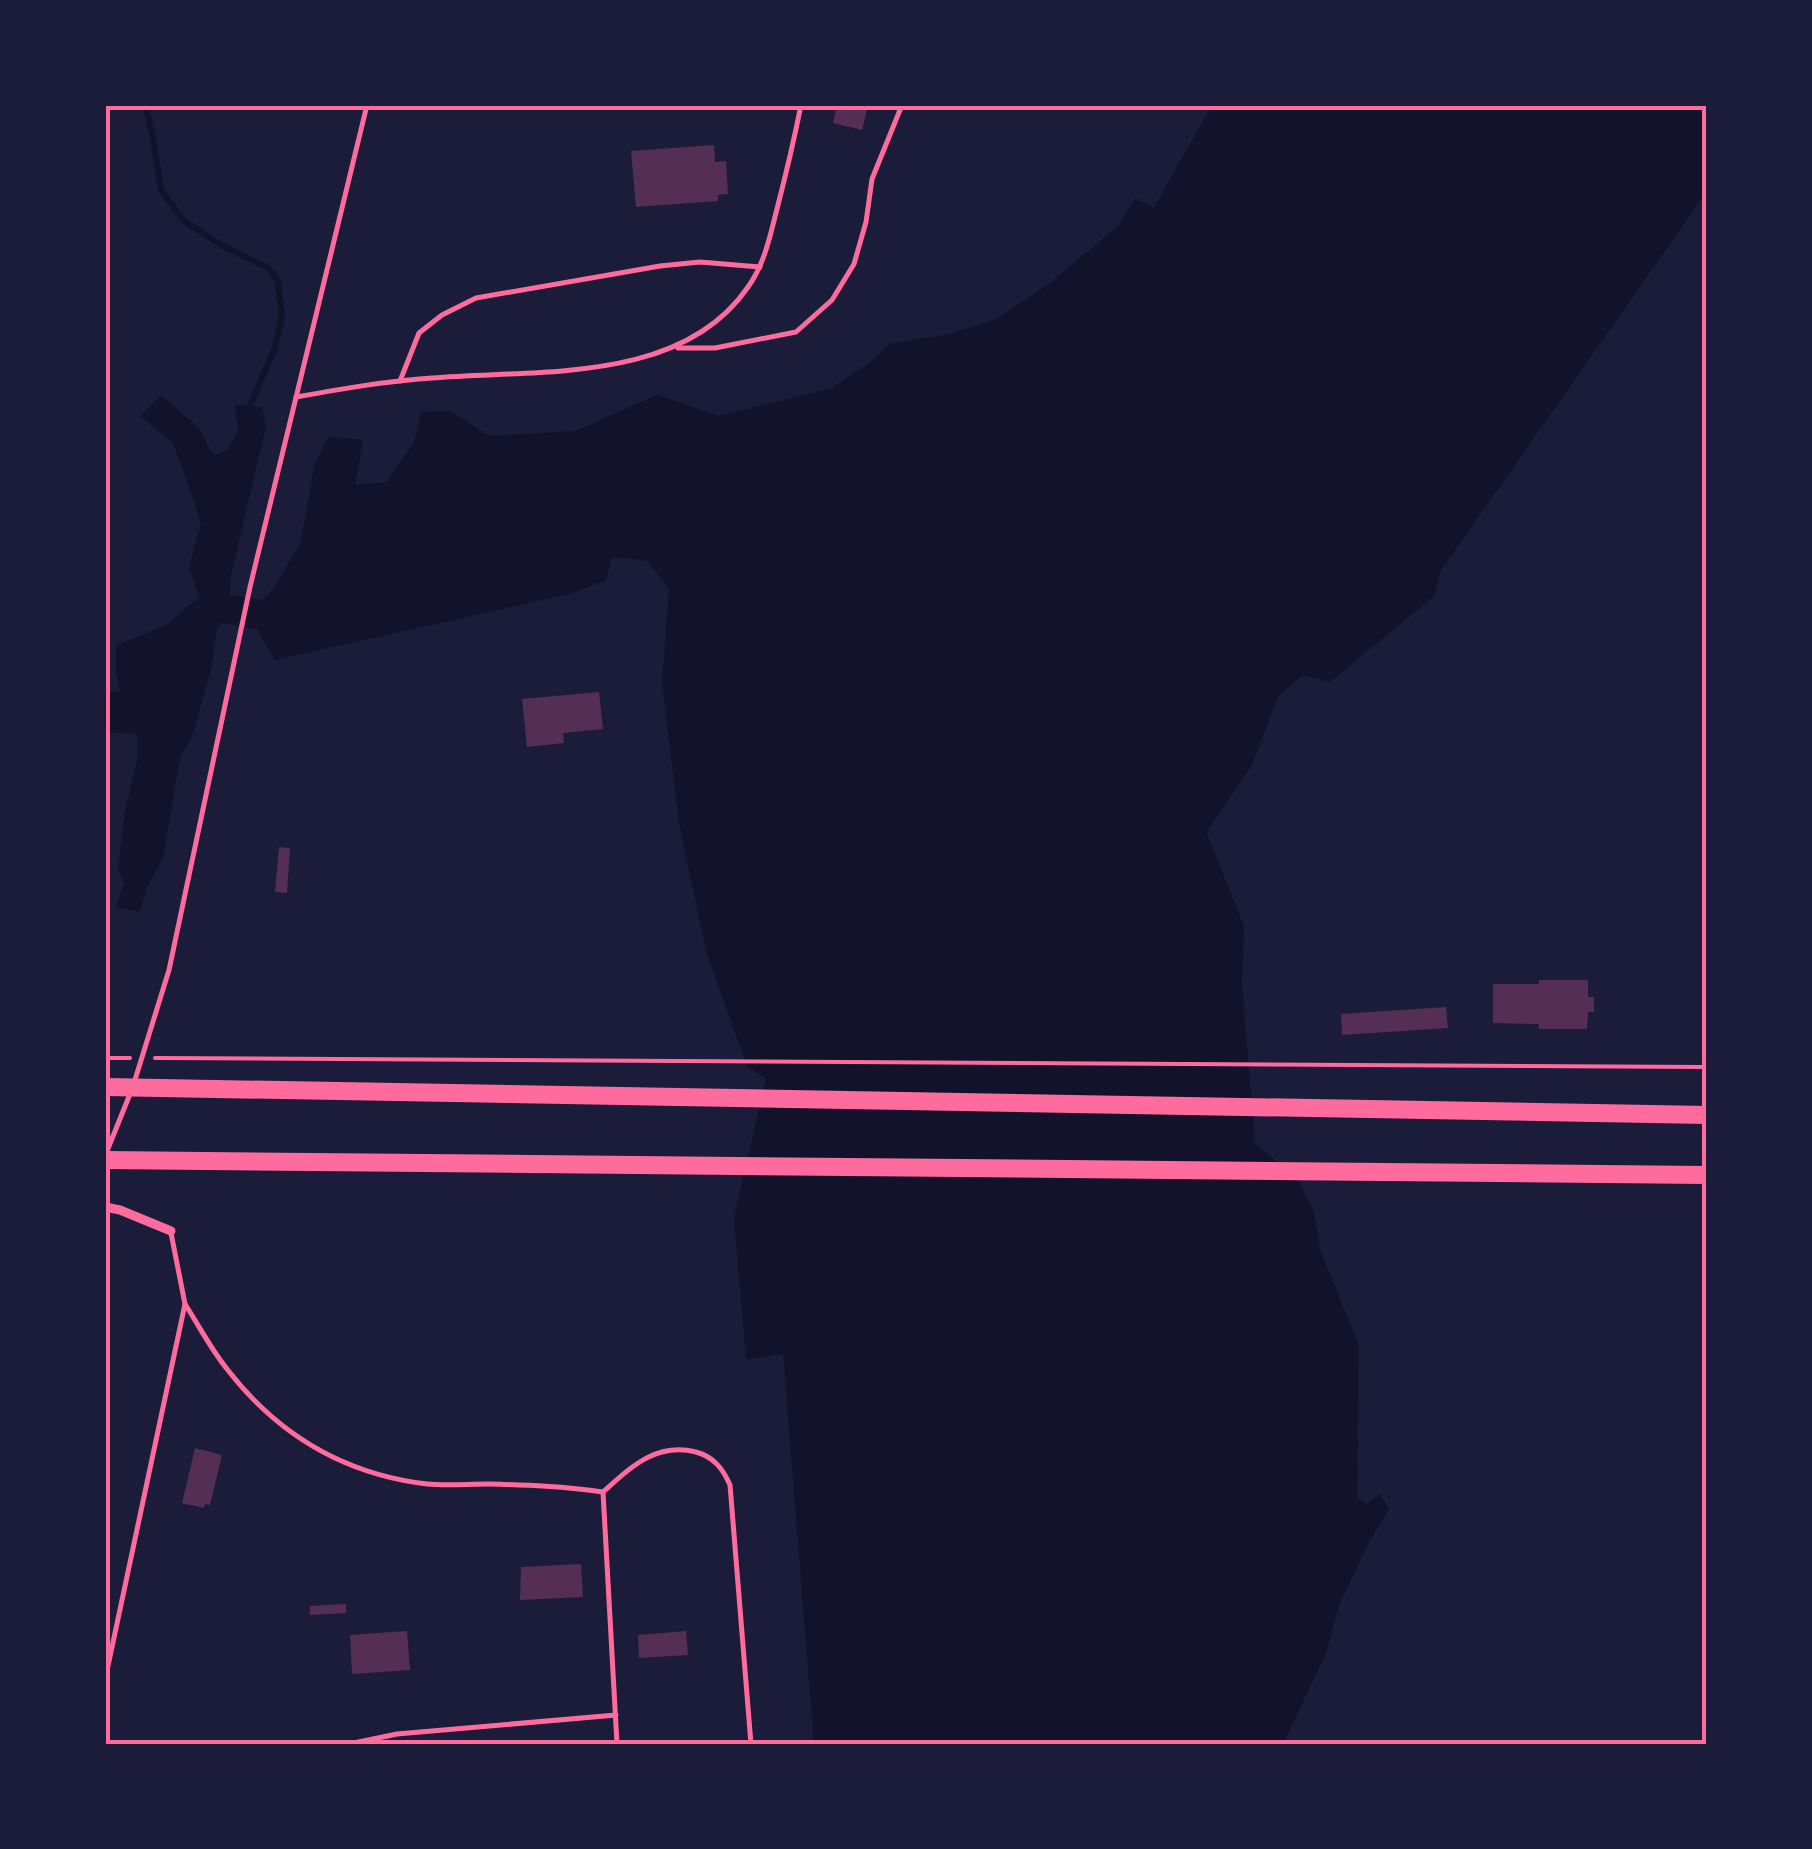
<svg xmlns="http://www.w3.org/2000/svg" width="1812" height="1849" font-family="Commissioner,sans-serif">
<rect width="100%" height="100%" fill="#1b1b3a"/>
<!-- water -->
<path fill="#12122b" d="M1212,105H1707V191L1441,570L1434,596L1330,682L1303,675L1279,695L1251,767L1206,832L1244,926L1242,985L1255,1143L1298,1180L1314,1212L1320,1250L1359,1346L1357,1497L1367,1504L1380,1494L1389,1509L1369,1542L1339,1605L1326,1653L1283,1744H814L783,1354L746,1359L734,1217L766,1079L747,1066L706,951L679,822L662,683L669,590L648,561L612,557L606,580L573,593L275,660L257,629L222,623L217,628L211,670L192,736L180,757L163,858L147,887L140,912L116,907L124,883L118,869L125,811L137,762V734L109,732L105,729V694L120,691L116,671V646L168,624L199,597L189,567L201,524L194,501L173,443L140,416L161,395C171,405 196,423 201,432C206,441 207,447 215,455L228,450L238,430L235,405L262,407L266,426L231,575L230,595L263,600L275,586L301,542L314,467L328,437L363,440L355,485L386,482L414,443L421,412L450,411L490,436L575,431L657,395L719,416L832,388L872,361L889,344L950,334L996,319L1049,284L1119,225L1135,198L1154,208Z"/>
<!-- pier -->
<path fill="#1b1b3a" d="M1707,191V200L1465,546L1461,543Z"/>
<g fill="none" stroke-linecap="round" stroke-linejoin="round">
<!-- stream -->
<path stroke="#12122b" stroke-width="6" d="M145,105L152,133L161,190L184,221L223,246L268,268L278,282L282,317L274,350L250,406"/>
</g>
<!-- building -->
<g fill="#542f53">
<path d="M837,105H868L862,130L833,123Z"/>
<path d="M714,145L715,162L726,161L728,194L718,195V201L636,207L631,151Z"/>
<path d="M599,692L603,729L563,733L564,743L527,747L522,699Z"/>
<path d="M279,847L290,848L287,893L275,892Z"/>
<path d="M1539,980H1588V997H1594V1012H1588L1587,1029H1539V1024L1493,1023V984H1539Z"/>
<path d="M1446,1007L1448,1028L1342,1035L1341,1014Z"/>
<path d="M195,1448L222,1455L210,1505L205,1504L204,1508L182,1503Z"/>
<path d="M581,1564L583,1597L520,1600L521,1567Z"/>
<path d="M346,1604V1613L310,1615V1606Z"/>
<path d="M407,1631L410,1670L352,1674L350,1635Z"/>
<path d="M686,1631L688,1655L639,1658L638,1635Z"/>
</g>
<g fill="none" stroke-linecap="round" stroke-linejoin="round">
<!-- path -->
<g stroke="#ff6b9d" stroke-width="4">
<path d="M105,1058H130"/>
<path d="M155,1058L1707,1067"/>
</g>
<!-- service -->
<g stroke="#ff6b9d" stroke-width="5">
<path d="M678,348H715L796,332L832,300L854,264L866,222L872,179L902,105"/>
<path d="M400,381L419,333L442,315L476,298L660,266L700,262L760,267"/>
<path d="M296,397C341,389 386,381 432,378C536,369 681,385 748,287C765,263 770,236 777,209C786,174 794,140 801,105"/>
<path d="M134,1083L169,970L250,587L367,105"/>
<path d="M105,1156L130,1094"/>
<path d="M185,1304C199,1326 211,1349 227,1369C278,1435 343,1474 427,1484C447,1486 468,1484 488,1484C526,1485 565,1486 603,1492L617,1744"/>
<path d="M603,1492C631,1467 656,1442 696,1452C714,1457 723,1469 730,1485L751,1744"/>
<path d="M105,1680L185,1304L171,1233"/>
<path d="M349,1744L397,1734L616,1715"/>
</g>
<!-- minor -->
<path stroke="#ff6b9d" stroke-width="9" d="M105,1207L120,1210L171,1231"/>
<!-- motorway -->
<g stroke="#ff6b9d" stroke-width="18">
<path d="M105,1087L1707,1115"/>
<path d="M105,1160L1707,1175"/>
</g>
</g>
<!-- border -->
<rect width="1812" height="1849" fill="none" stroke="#1b1b3a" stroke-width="215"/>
<rect x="108" y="108" width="1596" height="1634" fill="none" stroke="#ff6b9d" stroke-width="4"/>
</svg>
